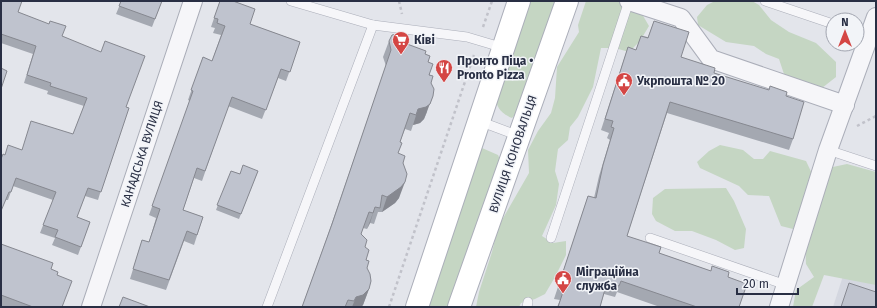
<svg xmlns="http://www.w3.org/2000/svg" width="877" height="308" font-family="'Fira Sans',sans-serif">
<rect width="100%" height="100%" fill="#e3e5eb"/>
<!-- built -->
<path fill="#d4d7e0" d="M852,248L876,256V307H833Z"/>
<!-- green -->
<g fill="#c5d6c3">
<path d="M528,1H557L517,113L512,118C504,115 497,109 496,100Z"/>
<path d="M586,1H630L642,14L649,26L640,41L629,52L615,48H601L593,87L578,117L570,127L568,140L558,149L555,171L559,184L556,205L542,236L553,243L566,241V255L555,277L545,294L535,299L521,303L519,307H476L479,292L492,252L498,227L529,173L528,150L538,131L551,113L555,98L557,67L579,32L578,25Z"/>
<path d="M715,1H752L759,5L771,20L789,32L816,43L836,62V77L822,88H800L784,74L779,59L766,54L754,46L726,42L698,25L697,17L707,5Z"/>
<path d="M720,145L743,150L754,159H763L770,151L806,161L815,180L793,229L781,226L769,196L748,195L739,186L700,168L697,162L709,151Z"/>
<path d="M482,148L498,155L502,164L450,307H427L453,234Z"/>
<path d="M847,164L876,172V285L824,275L812,307H793L796,290L814,277L806,264L805,243L828,168Z"/>
<path d="M726,188L734,201L746,229L744,248L735,250L716,240L692,231H675L656,221L652,214L653,198L665,189Z"/>
</g>
<g fill="none" stroke-linecap="round" stroke-linejoin="round">
<defs>
<g id="service">
<path d="M291,1L373,25L467,37L504,48"/>
<path d="M765,1L833,24"/>
<path d="M479,121L519,136"/>
<path d="M828,150L876,166"/>
<path d="M551,238L629,1"/>
<path d="M650,238L786,285"/>
<path d="M267,307L373,25"/>
<path d="M527,307L528,302"/>
</g>
<g id="minor">
<path d="M629,1L681,18L711,59L845,105"/>
<path d="M91,307L193,1"/>
<path d="M779,307L828,150L876,17"/>
</g>
<g id="secondary">
<path d="M417,307L519,1"/>
<path d="M459,307L567,1"/>
</g>
</defs>
<!-- service casing -->
<use href="#service" stroke="#abaeb9" stroke-width="10"/>
<!-- minor casing -->
<use href="#minor" stroke="#abaeb9" stroke-width="20"/>
<!-- secondary casing -->
<use href="#secondary" stroke="#abaeb9" stroke-width="24"/>
<!-- path -->
<g stroke="#c1c2ca" stroke-width="2.5" stroke-dasharray="3 3" stroke-linecap="butt">
<path d="M399,1L402,14"/>
<path d="M483,27L492,1"/>
<path d="M857,126L876,116"/>
<path d="M389,307L474,55"/>
</g>
<!-- service -->
<use href="#service" stroke="#f6f6f9" stroke-width="9"/>
<!-- minor -->
<use href="#minor" stroke="#f6f6f9" stroke-width="18"/>
<!-- secondary -->
<use href="#secondary" stroke="#fff" stroke-width="22"/>
</g>
<!-- wall -->
<g fill="#a4a8b1">
<path d="M1,1L18,12L62,36L126,107L98,200L85,196L77,217L90,222L78,255L52,245L55,238L40,233L53,200L13,186L8,200H6L5,155L73,134L84,106L47,94L48,91L24,83L33,54L1,43Z"/>
<path d="M119,1H162L152,27L116,14L121,2Z"/>
<path d="M220,1L250,24L300,42L286,81L278,78L262,119L228,106L202,181L194,178L183,210L203,217L194,245L184,241L166,290L130,279L142,240L149,242L156,218L149,215L190,101L188,100L203,57L212,61L221,35L213,33L215,28L211,27Z"/>
<path d="M654,21L681,57L714,73L786,96L793,139L789,150L667,113L627,236L659,253L728,277L739,307H660L617,292L615,297L604,294L600,307H557L560,300L554,299L588,196L594,198L599,176L610,140L607,138L609,133L601,130L624,59L628,47L636,50L641,36L648,37Z"/>
<path d="M389,41L407,44L425,54L428,62L431,83L427,112L424,119L420,123L413,125L411,131L405,129L400,142L398,153L403,163L399,198L395,203L382,212H378L374,224L370,223L367,229L363,228L361,234L365,247L369,289L363,305L361,307H302L326,240L386,66L383,57Z"/>
<path d="M231,171L240,174L258,171L239,219L216,210Z"/>
<path d="M1,244L51,269L57,275L62,307H1Z"/>
</g>
<!-- shaded-wall -->
<g fill="#868890">
<path d="M433,96L424,119L420,123L413,125L418,109Z"/>
<path d="M405,182L399,198L395,203L382,212L387,197Z"/>
<path d="M375,207L370,223L367,229L373,213Z"/>
<path d="M369,289L363,305L361,307H352L356,297Z"/>
</g>
<!-- building -->
<g fill="#bfc3ce" stroke="#868890">
<path d="M1,1H22L18,12L49,24L50,21L66,26L62,36L101,52L105,41L145,56L126,107L129,108L101,192L88,188L77,217L90,222L81,247L55,237L58,230L43,225L56,192L16,178L11,192H9L1,211V159L3,154L5,155L8,145L22,150L31,121L73,134L87,98L50,86L51,83L27,75L36,46L1,34Z"/>
<path d="M121,1H162L155,19L119,6Z"/>
<path d="M220,1H233L255,9L250,24L300,42L290,72L281,69L266,110L232,97L205,171L197,168L183,210L203,217L197,235L187,231L169,280L133,269L142,240L149,242L160,209L152,206L193,91L191,90L203,57L212,61L225,26L217,23L218,19L214,18Z"/>
<path d="M654,21L689,32L681,57L715,68L714,73L769,90L770,86L787,92L786,96L804,102L793,139L670,102L627,236L661,247L659,253L711,271L712,266L729,272L728,277L747,284L739,307H697L621,281L619,286L607,282L600,307H558L564,289L558,287L588,196L596,198L603,165L614,128L611,127L613,121L605,119L628,47L636,50L641,36L648,38Z"/>
<path d="M399,34L403,36L407,44L426,51L425,54L430,56L428,62L433,64L429,75L433,76L431,83L434,89L433,96L430,104L426,107L418,109L416,115L410,113L400,142L402,143L398,153L405,156L403,163L407,174L405,182L401,187L387,197L382,195L380,208L375,207L373,213L369,212L361,234L367,240L365,247L369,250L366,260L369,261L367,268L370,274L371,281L369,289L363,295L356,297L354,301L348,300L345,307H302L332,224L391,50L389,41L392,35Z"/>
<path d="M1,68L7,71L1,89Z"/>
<path d="M243,165L258,171L241,214L217,205L231,171L240,174Z"/>
<path d="M1,244L53,263L51,269L58,272L57,275L72,281L62,307H33L1,295Z"/>
<path d="M849,283L876,292V307H841Z"/>
<path d="M123,297L150,307H119Z"/>
</g>
<!-- icons -->
<defs>
<symbol id="supermarket-pin" viewBox="-11 -11 22 30"><path d="M0 17L-7.5 6A9.5 9.5 0 1 1 7.5 6Z" fill="#d44644" stroke="#f2f4f8"/><path d="M-6-5.5h2.5l.6 2H6L4.5 2H-2.5L-4.4-4H-6ZM-1.5 3.2a1.3 1.3 0 1 0 .1 0ZM3 3.2a1.3 1.3 0 1 0 .1 0Z" fill="#fff"/></symbol>
<symbol id="restaurant-pin" viewBox="-11 -11 22 30"><path d="M0 17L-7.5 6A9.5 9.5 0 1 1 7.5 6Z" fill="#d44644" stroke="#f2f4f8"/><path d="M-5-6h1v4h1v-4h1v4h1v-4h1v5L-1.5 .5V6h-2V.5L-5-1ZM5-6V6H3V1.5H1.5Q1.5-4 5-6Z" fill="#fff"/></symbol>
<symbol id="civic-pin" viewBox="-11 -11 22 30"><path d="M0 17L-7.5 6A9.5 9.5 0 1 1 7.5 6Z" fill="#d44644" stroke="#f2f4f8"/><path d="M-.6-6.5H3V-4.5H.6V-3L4-1V1h2V6H-6V1h2V-1L-.6-3ZM-1.2 2.5V6h2.4V2.5Z" fill="#fff"/></symbol>
</defs>
<g fill-rule="evenodd">
<use href="#supermarket-pin" x="391" y="30" width="20" height="27"/>
<use href="#restaurant-pin" x="434" y="58" width="20" height="27"/>
<use href="#civic-pin" x="614" y="71" width="20" height="27"/>
<use href="#civic-pin" x="553" y="269" width="20" height="27"/>
</g>
<g text-anchor="middle" dominant-baseline="central" stroke-width="3" stroke-linejoin="round" paint-order="stroke">
<!-- poi labels -->
<g font-size="12" font-weight="bold" fill="#292f44" stroke="#f2f4f8" text-anchor="start">
<text x="414" y="40">Ківі</text>
<text x="457" y="61">Пронто Піца •<tspan x="457" dy="14">Pronto Pizza</tspan></text>
<text x="637" y="81">Укрпошта № 20</text>
<text x="576" y="272">Міграційна<tspan x="576" dy="14">служба</tspan></text>
</g>
<!-- street labels -->
<g font-size="12" fill="#292f44" stroke="#f2f4f8">
<text transform="translate(142 154) rotate(-72)">КАНАДСЬКА ВУЛИЦЯ</text>
<text transform="translate(513 154) rotate(-71)">ВУЛИЦЯ КОНОВАЛЬЦЯ</text>
</g>
</g>
<!-- border -->
<rect width="877" height="308" fill="none" stroke="#292f44" stroke-width="4"/>
<!-- north arrow -->
<g transform="translate(845 32)"><circle r="19" fill="#f2f4f8" stroke="#a2a5b0"/>
<path d="M0-3L7 15L0 10L-7 15Z" fill="#d44644"/>
<text y="-6" font-size="11" font-weight="bold" text-anchor="middle" fill="#292f44">N</text>
</g>
<!-- scale -->
<path d="M737 288v6h61v-6" fill="none" stroke="#292f44" stroke-width="2"/>
<text x="743" y="288" font-size="12" fill="#292f44" stroke="#f2f4f8" stroke-width="3" paint-order="stroke">20 m</text>
</svg>
